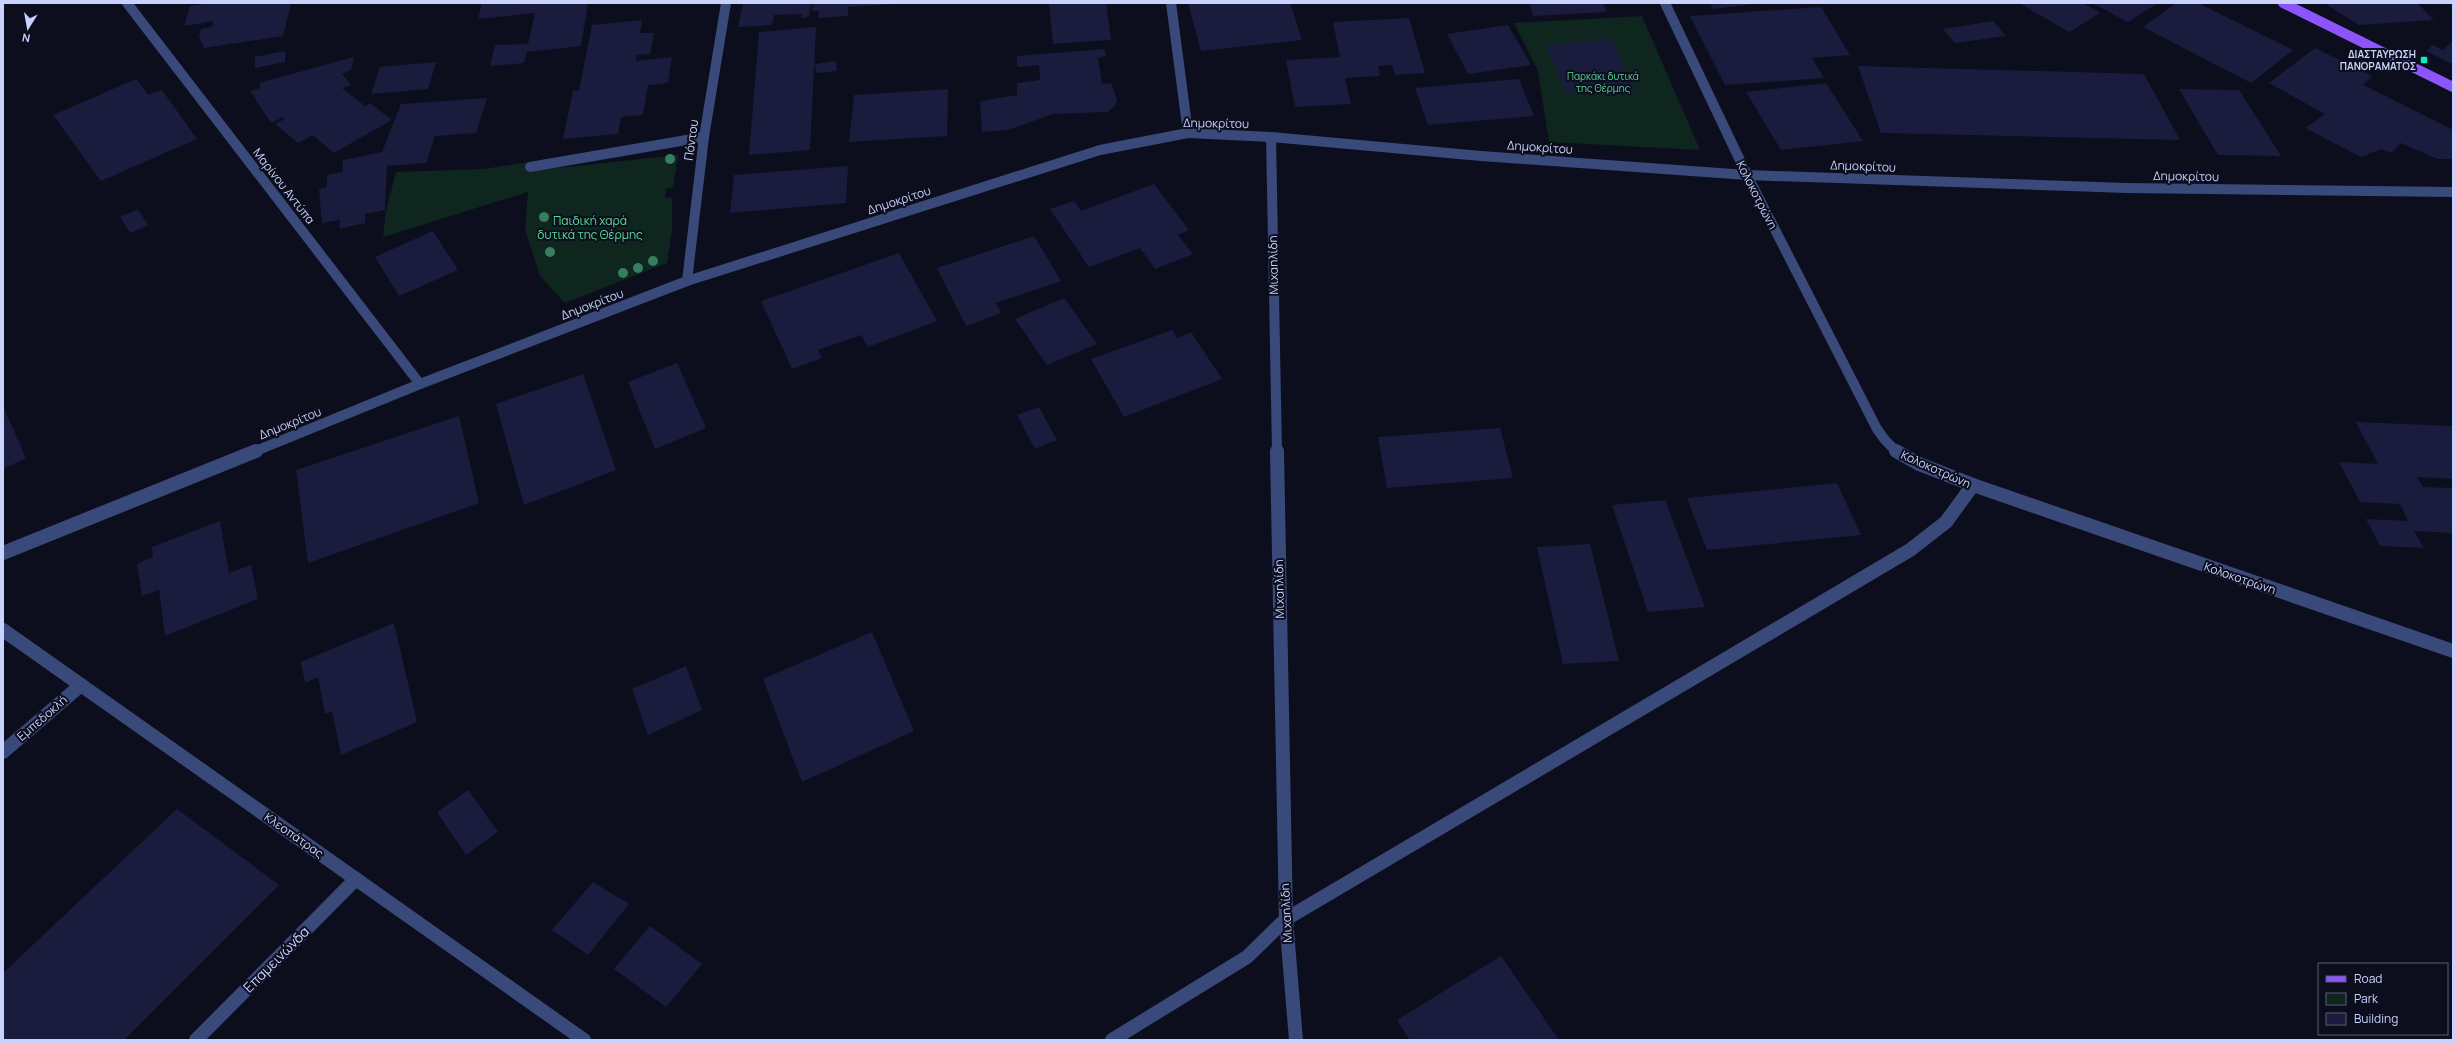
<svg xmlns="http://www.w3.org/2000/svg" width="2456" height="1043" font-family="Manrope,sans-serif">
<rect width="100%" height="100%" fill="#0c0e1d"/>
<!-- green -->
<g fill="#0f261f">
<path d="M1642,16L1700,150L1549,142L1538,71L1514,23Z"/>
<path d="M678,155L673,187L666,189L665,198L672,197V231L667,263L565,303L540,276L525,229L528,192L383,237L386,211L396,172L483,169L531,162L530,171Z"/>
</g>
<!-- building -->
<g fill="#191c3d">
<path d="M211,3H291L283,36L204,48L199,37L201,29L212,27L213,21L184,26L190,6Z"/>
<path d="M482,3H588L581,46L527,52L524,63L490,66L495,45L528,44L535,13L478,19Z"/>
<path d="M743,3H811L809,17L801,18L802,14L774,15L772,25L738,27Z"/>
<path d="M813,3H897V4L848,7V16L818,18L819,11H812Z"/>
<path d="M1049,3H1106L1111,40L1053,44Z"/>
<path d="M1188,3H1290L1302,40L1201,51Z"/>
<path d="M1529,3H1603L1607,12L1533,16Z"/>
<path d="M1710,3H1753V4L1713,9Z"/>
<path d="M2019,3H2083L2100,13L2069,32Z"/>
<path d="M2092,3H2158L2128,22Z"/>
<path d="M2176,3H2198L2293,50L2251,83L2143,27Z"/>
<path d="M2324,3H2417L2434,20L2359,25Z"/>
<path d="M1821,7L1850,55L1812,58L1824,78L1725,85L1690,16Z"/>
<path d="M1409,18L1425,73L1395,75L1392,65L1378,66L1380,76L1345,78L1351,104L1295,107L1286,60L1340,57L1333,22Z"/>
<path d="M642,20L640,33H654L650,54L637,55L636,61L672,57L668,83L648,85L643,115L621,117L618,134L563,139L573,91L579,90L592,25Z"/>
<path d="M1993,21L2006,36L1955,43L1943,29Z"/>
<path d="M1508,25L1531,65L1468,74L1447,34Z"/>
<path d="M816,27L810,150L749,155L759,32Z"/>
<path d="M1611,39L1634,87L1566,93L1546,45Z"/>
<path d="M2453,41V64L2426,51L2433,45L2443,50Z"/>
<path d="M2315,48L2372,76L2363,85L2453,130V159H2437L2401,143L2391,153L2381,149L2361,157L2305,128L2325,114L2269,83Z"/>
<path d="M1104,49L1106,56L1098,58L1102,84L1111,83L1117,100L1115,106L1108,112L1053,114L1008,130L982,132L980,101L1017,95V83L1040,80L1039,65L1017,67V56Z"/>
<path d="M285,51V62L255,68V57Z"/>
<path d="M354,57L351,70L342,74L351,85L342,88L365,106L370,103L392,120L334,153L313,135L298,143L275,124L285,119L283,117L271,123L250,91L260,88L259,83Z"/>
<path d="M836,61L837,71L816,73L815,64Z"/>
<path d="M436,62L428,89L371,94L380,67Z"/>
<path d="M1858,66L2144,74L2180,140L1881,133Z"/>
<path d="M136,79L148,95L162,90L197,139L101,181L53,115Z"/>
<path d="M1519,79L1534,116L1428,125L1415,88Z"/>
<path d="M1826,83L1863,141L1781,150L1746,92Z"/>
<path d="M948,89L947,136L849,142L854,95Z"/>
<path d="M2179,89L2239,90L2281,156L2218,155Z"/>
<path d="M487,98L476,133L435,136L426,163L387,166L385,210L365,214V223L339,229L340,220L322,223L319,189L327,187V175L342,172L343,160L382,152L401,104Z"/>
<path d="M848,166L846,203L730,213L734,175Z"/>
<path d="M1154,184L1189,230L1178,235L1193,254L1155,269L1140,248L1089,267L1050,209L1074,201L1081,211Z"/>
<path d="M138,209L148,225L130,233L120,217Z"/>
<path d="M433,231L458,270L399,296L375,257Z"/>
<path d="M1034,236L1061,281L996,303L1001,313L966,326L937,268Z"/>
<path d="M899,253L937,321L868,347L861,335L818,350L822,358L792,369L761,301Z"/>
<path d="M1064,298L1097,344L1047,365L1015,319Z"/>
<path d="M1172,330L1177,338L1191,332L1222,379L1124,417L1091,359Z"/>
<path d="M677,363L706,428L655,449L628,382Z"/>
<path d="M583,374L616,470L524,505L496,404Z"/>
<path d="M3,406L26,458L3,469Z"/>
<path d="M1039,407L1057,440L1035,449L1017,415Z"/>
<path d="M459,416L479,503L308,563L296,470Z"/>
<path d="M2356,422L2452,426L2453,479L2417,477L2423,487L2453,488V533L2414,531L2424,548L2380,546L2366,519L2408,521L2400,504L2360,502L2339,462L2378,464Z"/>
<path d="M1500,428L1513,478L1387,488L1378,437Z"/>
<path d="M1837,483L1861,535L1707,550L1687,498Z"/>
<path d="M1665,500L1705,607L1648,612L1612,505Z"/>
<path d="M220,521L229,573L251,565L258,599L165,636L159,590L142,596L137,564L153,557L152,547Z"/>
<path d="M1590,544L1619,661L1563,664L1537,547Z"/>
<path d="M394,623L417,722L341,755L332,711L325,714L318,677L305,683L301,662Z"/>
<path d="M872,632L914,731L802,782L763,679Z"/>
<path d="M686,666L702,710L648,735L632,689Z"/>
<path d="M468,790L498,832L466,855L437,812Z"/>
<path d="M177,809L279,885L124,1040H3V973Z"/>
<path d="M593,882L629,904L588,955L552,930Z"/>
<path d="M650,926L702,964L666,1007L614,969Z"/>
<path d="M1501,956L1559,1040H1410L1397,1020Z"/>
</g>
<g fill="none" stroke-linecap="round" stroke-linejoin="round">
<!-- minor-far1 -->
<g stroke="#38497a" stroke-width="10">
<path d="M127,3L420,384"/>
<path d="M1171,3L1188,133"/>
<path d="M1665,3L1747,175L1877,429L1885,440L1897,452"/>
<path d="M1271,137L1277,452"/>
<path d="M530,167L704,137"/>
<path d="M687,281L704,137L726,3"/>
<path d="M253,452L420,384L687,281L1100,150L1188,133L1271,137L1481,156L1747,175L2127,188L2453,192"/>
</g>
<!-- minor -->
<g stroke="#38497a" stroke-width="14">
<path d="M1277,451L1286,919L1296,1040"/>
<path d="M1896,451L1919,464L1973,485L2453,651"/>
<path d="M3,553L256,451"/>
<path d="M3,630L584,1040"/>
<path d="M3,752L81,685"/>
<path d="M196,1040L356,879"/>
<path d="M1112,1040L1247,957L1286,919L1910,550L1946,522L1973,485"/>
</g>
<!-- major -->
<path stroke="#8c54fa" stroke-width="10" d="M2283,3L2453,87"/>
</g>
<!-- trees -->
<g fill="#367e5f">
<circle cx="670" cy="159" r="5"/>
<circle cx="544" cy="217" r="5"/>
<circle cx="550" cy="252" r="5"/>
<circle cx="653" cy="261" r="5"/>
<circle cx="638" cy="268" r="5"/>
<circle cx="623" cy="273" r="5"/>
</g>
<!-- markers -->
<rect fill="#07ebc1" stroke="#0c0e1d" stroke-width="1.5" x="2420" y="56" width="8" height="8" rx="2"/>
<g text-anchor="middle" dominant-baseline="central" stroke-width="4" stroke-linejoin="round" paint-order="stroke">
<!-- far-poi labels -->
<g font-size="10" font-weight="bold" fill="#c9d2fd" stroke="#0c0e1d" text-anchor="end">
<text x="2416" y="54">ΔΙΑΣΤΑΥΡΩΣΗ<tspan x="2416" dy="12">ΠΑΝΟΡΑΜΑΤΟΣ</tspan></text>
</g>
<!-- far-park labels -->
<g font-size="10" fill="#59da95" stroke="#0c0e1d">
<text x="1603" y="76">Παρκάκι δυτικά<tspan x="1603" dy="12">της Θέρμης</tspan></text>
</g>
<!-- street labels -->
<g font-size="12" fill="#c9d2fd" stroke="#0c0e1d">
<text transform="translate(1216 123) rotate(1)">Δημοκρίτου</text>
<text transform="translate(691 140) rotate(-82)">Πόντου</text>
<text transform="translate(1540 147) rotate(4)">Δημοκρίτου</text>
<text transform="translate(1863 166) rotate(2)">Δημοκρίτου</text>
<text transform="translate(2186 176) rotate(1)">Δημοκρίτου</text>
<text transform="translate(284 186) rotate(52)">Μαρίνου Αντύπα</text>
<text transform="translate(1757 195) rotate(63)">Κολοκοτρώνη</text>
<text transform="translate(899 200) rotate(-18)">Δημοκρίτου</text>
<text transform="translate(1273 265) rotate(-91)">Μιχαηλίδη</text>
<text transform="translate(592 304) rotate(-21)">Δημοκρίτου</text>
<text transform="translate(290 423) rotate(-22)">Δημοκρίτου</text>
<text transform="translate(1936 469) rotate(24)">Κολοκοτρώνη</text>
<text transform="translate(2240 578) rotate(19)">Κολοκοτρώνη</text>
<text transform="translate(1279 589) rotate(-91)">Μιχαηλίδη</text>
<text transform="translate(42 718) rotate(-41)">Εμπεδοκλή</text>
<text transform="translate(294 835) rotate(35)">Κλεοπάτρας</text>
<text transform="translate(1286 913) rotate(-93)">Μιχαηλίδη</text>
</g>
<!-- park labels -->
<g font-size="12" fill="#59da95" stroke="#0c0e1d">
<text x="590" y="220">Παιδική χαρά<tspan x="590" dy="14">δυτικά της Θέρμης</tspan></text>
</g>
<!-- near-street labels -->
<g font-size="14" fill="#c9d2fd" stroke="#0c0e1d">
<text transform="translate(276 959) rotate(-45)">Επαμεινώνδα</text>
</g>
</g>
<!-- border -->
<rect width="2456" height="1043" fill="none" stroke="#c9d2fd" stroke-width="8"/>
<!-- legend -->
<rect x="2318" y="963" width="130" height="72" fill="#0c0e1d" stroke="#585c77"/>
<rect x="2326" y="976" width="20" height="6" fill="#8c54fa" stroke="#585c77"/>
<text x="2354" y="983" font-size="12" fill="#c9d2fd">Road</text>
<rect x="2326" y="993" width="20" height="12" fill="#0f261f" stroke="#585c77"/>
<text x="2354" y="1003" font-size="12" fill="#c9d2fd">Park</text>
<rect x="2326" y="1013" width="20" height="12" fill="#191c3d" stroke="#585c77"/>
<text x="2354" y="1023" font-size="12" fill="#c9d2fd">Building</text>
<!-- north arrow -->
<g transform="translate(28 28) rotate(191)" stroke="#0c0e1d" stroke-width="3" paint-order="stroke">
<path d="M0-3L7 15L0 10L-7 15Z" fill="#c9d2fd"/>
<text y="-6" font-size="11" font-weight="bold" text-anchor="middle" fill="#c9d2fd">N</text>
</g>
</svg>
